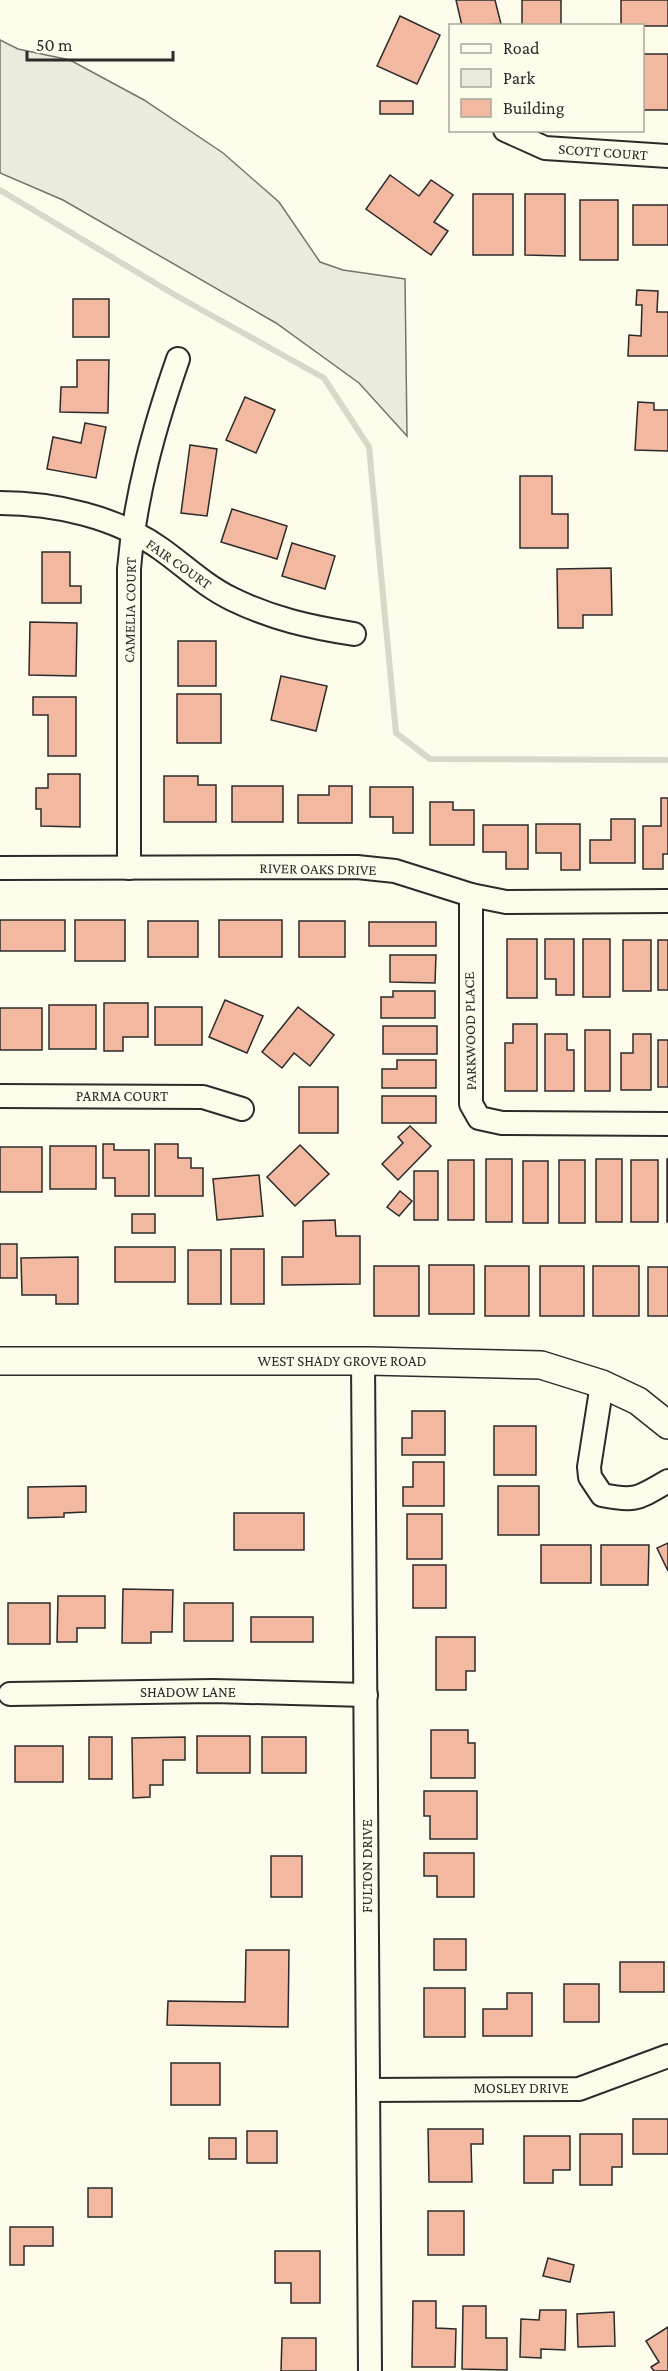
<svg xmlns="http://www.w3.org/2000/svg" width="668" height="2371" font-family="'Crimson Pro',serif">
<rect width="100%" height="100%" fill="#fdfbea"/>
<!-- green -->
<path fill="#ecebdb" stroke="#74746e" stroke-width="1.5" d="M0,40L18,49L70,60L144,100L223,153L279,202L320,262L343,270L405,279L407,436L359,383L276,323L63,200L0,173Z"/>
<g fill="none" stroke-linecap="round" stroke-linejoin="round">
<!-- stream -->
<path stroke="#d8d7c9" stroke-width="6" d="M0,190L175,295L324,378L369,447L396,733L430,759L668,760"/>
</g>
<!-- building -->
<g fill="#f2b8a0" stroke="#2b2b2b" stroke-width="1.5">
<path d="M456,0H495L501,24L462,26Z"/>
<rect x="522" y="0" width="39" height="26"/>
<rect x="621" y="0" width="47" height="26"/>
<path d="M400,16L440,35L417,84L377,66Z"/>
<rect x="642" y="54" width="26" height="56"/>
<rect x="380" y="101" width="33" height="13"/>
<path d="M390,175L419,196L431,180L453,195L434,222L448,231L431,255L366,209Z"/>
<rect x="473" y="194" width="40" height="61"/>
<path d="M525,194H565V256L525,255Z"/>
<rect x="580" y="200" width="38" height="60"/>
<rect x="633" y="205" width="35" height="40"/>
<path d="M637,290L658,291L657,312H668V356H628L629,335L641,336L642,305H636Z"/>
<rect x="73" y="299" width="36" height="38"/>
<path d="M77,360H109L108,413L60,412L61,387H77Z"/>
<path d="M245,397L275,410L256,453L226,440Z"/>
<path d="M638,402L654,403V410H668V451L635,450Z"/>
<path d="M85,423L106,427L96,478L47,469L53,437L81,443Z"/>
<path d="M190,445L217,449L207,516L181,513Z"/>
<path d="M520,476H552V514H568V548H520Z"/>
<path d="M232,509L287,526L277,559L221,542Z"/>
<path d="M292,543L335,556L325,589L282,576Z"/>
<path d="M42,552H70V586H81V603H42Z"/>
<path d="M611,568L612,615H583V628H558L557,569Z"/>
<path d="M30,622L77,623L76,676L29,675Z"/>
<rect x="178" y="641" width="38" height="45"/>
<path d="M281,676L327,686L316,731L271,720Z"/>
<rect x="177" y="694" width="44" height="49"/>
<path d="M33,697H76V756H48V715H33Z"/>
<path d="M48,774H80V827L41,826V809H36V788H48Z"/>
<path d="M164,776H198V785H216V822H164Z"/>
<rect x="232" y="786" width="51" height="36"/>
<path d="M329,786H352V823H298V795H329Z"/>
<path d="M370,787H413V833H393V817H370Z"/>
<path d="M661,798H668V854H663V869H643V826H661Z"/>
<path d="M430,802H453V810H474V845H430Z"/>
<path d="M611,819H635V863H590V840H611Z"/>
<path d="M536,824H580V870H561V853H536Z"/>
<path d="M483,825H528V869H506V852H483Z"/>
<rect x="0" y="920" width="65" height="31"/>
<rect x="75" y="920" width="50" height="41"/>
<rect x="219" y="920" width="63" height="37"/>
<rect x="148" y="921" width="50" height="36"/>
<rect x="299" y="921" width="46" height="36"/>
<rect x="369" y="922" width="67" height="24"/>
<rect x="507" y="939" width="30" height="59"/>
<path d="M545,939H574V995H556V979H545Z"/>
<rect x="583" y="939" width="27" height="58"/>
<rect x="623" y="940" width="28" height="51"/>
<rect x="658" y="940" width="10" height="50"/>
<path d="M390,955H436L435,983L390,982Z"/>
<path d="M393,991H435V1018H381V997H393Z"/>
<path d="M225,1000L263,1016L247,1053L209,1037Z"/>
<path d="M104,1003H148V1037H123V1051H104Z"/>
<rect x="49" y="1005" width="47" height="44"/>
<rect x="155" y="1007" width="47" height="38"/>
<path d="M298,1007L334,1035L310,1066L294,1053L282,1068L262,1052Z"/>
<rect x="0" y="1008" width="42" height="42"/>
<path d="M513,1024H537V1091H505V1043H513Z"/>
<rect x="383" y="1026" width="54" height="28"/>
<rect x="585" y="1030" width="25" height="61"/>
<path d="M545,1034H567V1050H574V1091H545Z"/>
<path d="M633,1034H651V1090H621V1053H633Z"/>
<rect x="658" y="1040" width="10" height="47"/>
<path d="M397,1060H436V1088H382V1069H397Z"/>
<rect x="299" y="1087" width="39" height="46"/>
<rect x="382" y="1096" width="54" height="27"/>
<path d="M410,1126L431,1146L398,1180L382,1164L403,1143L398,1137Z"/>
<path d="M103,1144H114V1150H149V1196H115V1178H103Z"/>
<path d="M155,1144H178V1158H191V1168H203V1196H155Z"/>
<path d="M300,1145L329,1174L295,1206L267,1177Z"/>
<rect x="50" y="1146" width="46" height="43"/>
<rect x="0" y="1147" width="42" height="45"/>
<rect x="486" y="1159" width="26" height="63"/>
<rect x="596" y="1159" width="26" height="63"/>
<rect x="667" y="1159" width="1" height="63"/>
<rect x="448" y="1160" width="26" height="60"/>
<rect x="559" y="1160" width="26" height="63"/>
<rect x="631" y="1160" width="27" height="62"/>
<rect x="523" y="1161" width="25" height="62"/>
<rect x="414" y="1171" width="24" height="49"/>
<path d="M259,1175L263,1216L217,1220L213,1179Z"/>
<path d="M400,1191L412,1201L399,1216L387,1207Z"/>
<rect x="132" y="1214" width="23" height="19"/>
<path d="M335,1220L336,1236H360V1284L282,1285V1257H303V1221Z"/>
<rect x="0" y="1244" width="17" height="34"/>
<rect x="115" y="1247" width="60" height="35"/>
<rect x="231" y="1249" width="33" height="55"/>
<rect x="188" y="1250" width="33" height="54"/>
<path d="M78,1257V1304H56V1295H22L21,1258Z"/>
<rect x="429" y="1265" width="45" height="49"/>
<rect x="374" y="1266" width="45" height="50"/>
<rect x="485" y="1266" width="44" height="50"/>
<rect x="540" y="1266" width="44" height="50"/>
<rect x="593" y="1266" width="46" height="50"/>
<rect x="648" y="1267" width="20" height="49"/>
<path d="M412,1411H445V1455H402V1438H412Z"/>
<rect x="494" y="1426" width="42" height="49"/>
<path d="M413,1462H444V1506H403V1487H413Z"/>
<path d="M86,1486V1512L64,1513V1517L28,1518V1487Z"/>
<rect x="498" y="1486" width="41" height="49"/>
<rect x="234" y="1513" width="70" height="37"/>
<rect x="407" y="1514" width="35" height="45"/>
<path d="M668,1543V1571L657,1548Z"/>
<rect x="541" y="1545" width="50" height="38"/>
<path d="M601,1545H649L648,1585H601Z"/>
<rect x="413" y="1565" width="33" height="43"/>
<path d="M123,1589L173,1590L172,1632H151V1643H122Z"/>
<path d="M58,1596H105V1628H77V1642H57Z"/>
<rect x="8" y="1603" width="42" height="41"/>
<rect x="184" y="1603" width="49" height="38"/>
<rect x="251" y="1617" width="62" height="25"/>
<path d="M436,1637H475V1671H466V1690H436Z"/>
<path d="M431,1730H468V1743H475V1778H431Z"/>
<rect x="197" y="1736" width="53" height="37"/>
<rect x="89" y="1737" width="23" height="42"/>
<path d="M185,1737V1760H163V1785H150V1797L133,1798L132,1738Z"/>
<rect x="262" y="1737" width="44" height="36"/>
<rect x="15" y="1746" width="48" height="36"/>
<path d="M424,1791H477V1839H430V1816H424Z"/>
<path d="M424,1853H474V1897H437V1876H424Z"/>
<rect x="271" y="1856" width="31" height="41"/>
<rect x="434" y="1939" width="32" height="31"/>
<path d="M246,1950H289L288,2027L167,2025L168,2001L245,2002Z"/>
<rect x="620" y="1962" width="44" height="30"/>
<rect x="564" y="1984" width="35" height="38"/>
<rect x="424" y="1988" width="41" height="49"/>
<path d="M507,1993H532V2036H483V2009H507Z"/>
<rect x="171" y="2063" width="49" height="42"/>
<rect x="633" y="2119" width="35" height="35"/>
<path d="M428,2129H483V2144H471L472,2182H429Z"/>
<rect x="247" y="2131" width="30" height="32"/>
<path d="M580,2134H622V2167H612V2185H580Z"/>
<path d="M524,2136H570V2170H553V2183H524Z"/>
<rect x="209" y="2138" width="27" height="21"/>
<rect x="88" y="2188" width="24" height="29"/>
<rect x="428" y="2211" width="36" height="44"/>
<path d="M10,2227H53V2246H24V2265H10Z"/>
<path d="M275,2251H320V2303H291V2283H275Z"/>
<path d="M548,2258L574,2265L570,2282L543,2276Z"/>
<path d="M413,2301H436V2328L456,2329L455,2367H412Z"/>
<path d="M463,2306H486V2338H507V2370L462,2369Z"/>
<path d="M540,2310H566L565,2350L541,2349V2358L520,2357L521,2319L539,2320Z"/>
<path d="M614,2312L615,2346L578,2347L577,2314Z"/>
<path d="M668,2327V2371H654L651,2367L659,2362L646,2341Z"/>
<path d="M282,2338H316V2371H281Z"/>
</g>
<g fill="none" stroke-linecap="round" stroke-linejoin="round">
<defs>
<g id="minor">
<path d="M505,130L545,148L668,156"/>
<path d="M0,503C55,503 116,517 161,549C185,566 205,586 232,599C273,619 310,627 354,634"/>
<path d="M0,868L357,867L395,871L471,895L506,902L668,901"/>
<path d="M129,868V569C135,496 154,428 178,359"/>
<path d="M471,895V1104L479,1118L502,1123L668,1124"/>
<path d="M0,1096L203,1097L242,1109"/>
<path d="M363,1361L370,2371"/>
<path d="M602,1384L589,1467L590,1477L602,1495C637,1502 638,1498 668,1481"/>
<path d="M10,1694L213,1691L366,1695"/>
<path d="M369,2090L579,2089L668,2056"/>
</g>
<path id="major" d="M0,1361H369L541,1365L602,1384L638,1401L668,1425"/>
</defs>
<!-- minor casing -->
<use href="#minor" stroke="#2b2b2b" stroke-width="26"/>
<!-- major casing -->
<use href="#major" stroke="#2b2b2b" stroke-width="30"/>
<!-- minor -->
<use href="#minor" stroke="#fdfbea" stroke-width="22"/>
<!-- major -->
<use href="#major" stroke="#fdfbea" stroke-width="27"/>
</g>
<g text-anchor="middle" dominant-baseline="central" stroke-width="4.5" stroke-linejoin="round" paint-order="stroke">
<!-- street labels -->
<g font-size="15" fill="#2b2b2b" stroke="#fdfbea">
<text transform="translate(603 152) rotate(4)">SCOTT COURT</text>
<text transform="translate(179 564) rotate(35)">FAIR COURT</text>
<text transform="translate(130 610) rotate(-89)">CAMELIA COURT</text>
<text transform="translate(318 869) rotate(1)">RIVER OAKS DRIVE</text>
<text transform="translate(470 1031) rotate(-91)">PARKWOOD PLACE</text>
<text x="122" y="1096">PARMA COURT</text>
<text x="342" y="1361">WEST SHADY GROVE ROAD</text>
<text x="188" y="1692">SHADOW LANE</text>
<text transform="translate(367 1866) rotate(-90)">FULTON DRIVE</text>
<text x="521" y="2088">MOSLEY DRIVE</text>
</g>
</g>
<!-- legend -->
<rect x="449" y="24" width="195" height="108" fill="#fdfbea" stroke="#a9a89e" stroke-width="1.5"/>
<rect x="461" y="44" width="30" height="9" fill="#fdfbea" stroke="#a9a89e" stroke-width="1.5"/>
<text x="503" y="54" font-size="18" fill="#2b2b2b">Road</text>
<rect x="461" y="69" width="30" height="18" fill="#ecebdb" stroke="#a9a89e" stroke-width="1.5"/>
<text x="503" y="84" font-size="18" fill="#2b2b2b">Park</text>
<rect x="461" y="99" width="30" height="18" fill="#f2b8a0" stroke="#a9a89e" stroke-width="1.5"/>
<text x="503" y="114" font-size="18" fill="#2b2b2b">Building</text>
<!-- scale -->
<path d="M27 51v9h146v-9" fill="none" stroke="#2b2b2b" stroke-width="3"/>
<text x="36" y="51" font-size="18" fill="#2b2b2b" stroke="#fdfbea" stroke-width="4.5" paint-order="stroke">50 m</text>
</svg>
